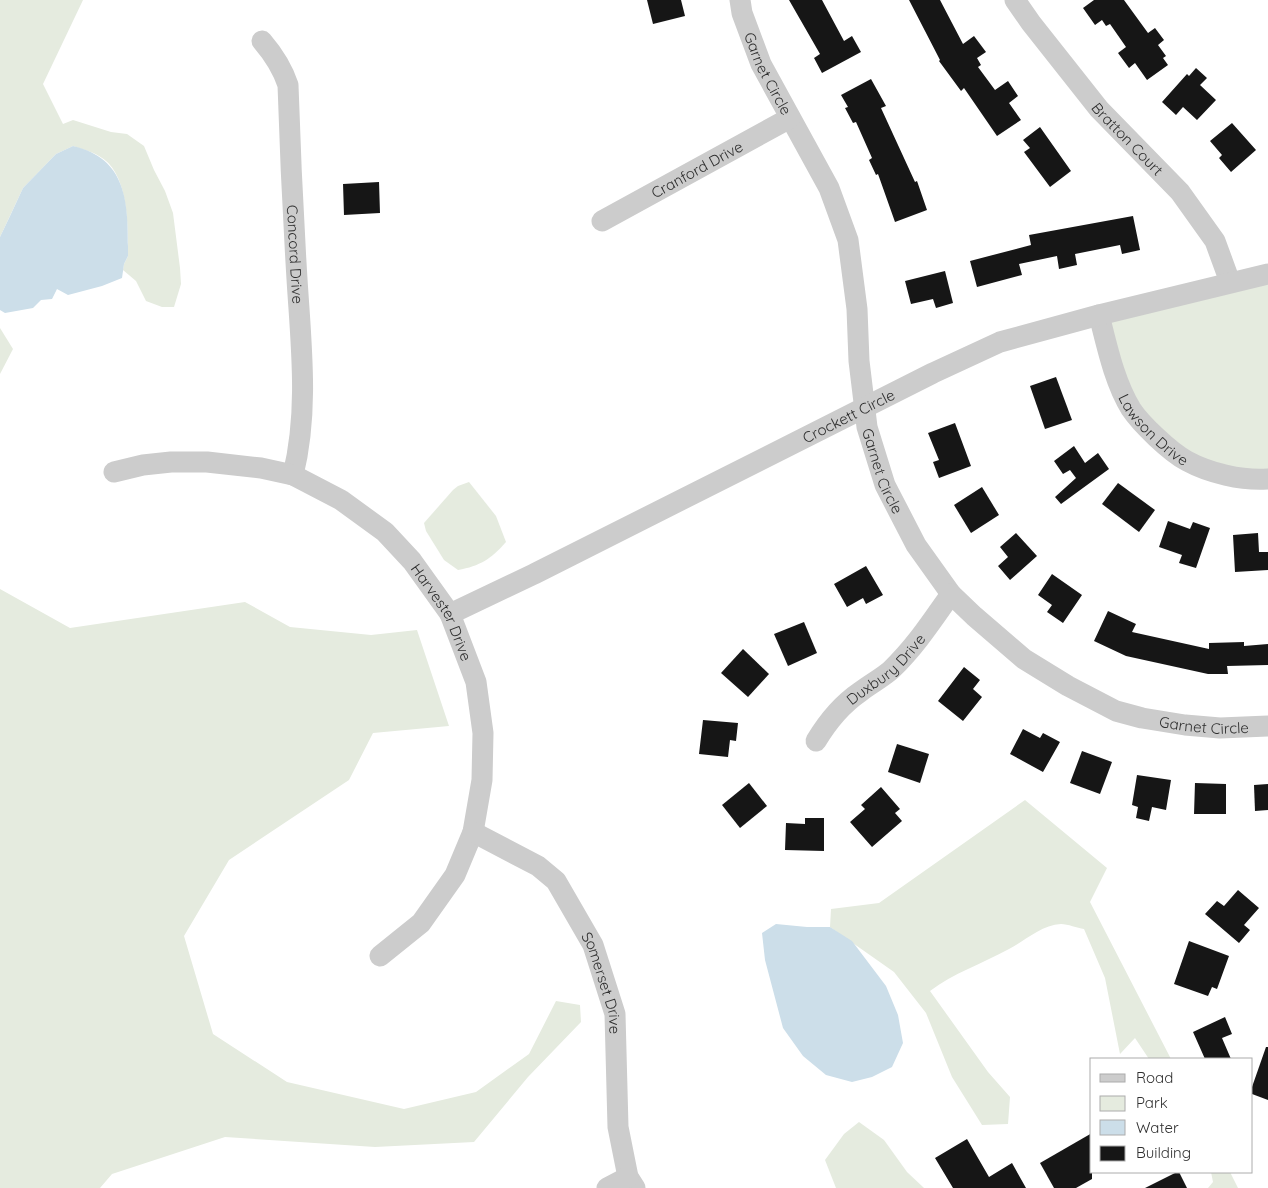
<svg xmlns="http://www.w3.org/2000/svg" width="1268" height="1188" font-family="Quicksand,sans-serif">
<rect width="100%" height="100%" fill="#fff"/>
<!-- green -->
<g fill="#e5ebdf">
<path d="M0,0H83L43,84L63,124L73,120L111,132L127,134L144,146L154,170L165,191L173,213L180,268L181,284L174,307H162L146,301L136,281L123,270L124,264L128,256C128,226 129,172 99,156C91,151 81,149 73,146L56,154L23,188L0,237Z"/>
<path d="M1268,274V479L1220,473L1131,410L1099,315Z"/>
<path d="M0,328L13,349L0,374Z"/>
<path d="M469,482L496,516L506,542C491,559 480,566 458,570L444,560L426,531L424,523L453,490L458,486Z"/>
<path d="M0,589L70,628L245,602L290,627L371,635L417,630L449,726L373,733L349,780L229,860L184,936L213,1034L287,1082L404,1109L476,1092L529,1054L556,1001L580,1005L581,1022L528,1077L474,1142L375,1147L225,1137L112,1174L100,1188H0Z"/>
<path d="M1025,800L1107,868L1090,902L1171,1059H1149L1135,1038L1120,1054L1105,978L1084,929C1077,928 1068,924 1061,924C1041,925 1025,941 1009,949C982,964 953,973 930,991L988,1072L1010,1097L1008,1124L982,1125L952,1077L926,1013L894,972L830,927L831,909L879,903Z"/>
<path d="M859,1122L884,1140L907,1172L924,1188H836L825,1160L844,1134Z"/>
<path d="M1211,1172H1230L1238,1188H1208L1213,1182Z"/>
</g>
<!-- water -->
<g fill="#ccdee9">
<path d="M73,146C130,159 128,208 128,256L124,264L122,278L102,286L68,295L57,289L52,299L41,300L33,308L5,313L0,310V237L10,216L23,188L56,154Z"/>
<path d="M776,924L807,927H830L852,941L886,986L898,1015L903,1043L892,1067L872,1077L852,1082L826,1075L803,1056L783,1028L765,960L762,933Z"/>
</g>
<!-- building -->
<g fill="#161616">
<path d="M647,0H681L685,16L653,24Z"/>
<path d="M789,0H822L844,41L852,36L861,52L822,73L814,58L820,54Z"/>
<path d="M909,0H940L963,44L974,36L986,52L977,58L981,65L978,67L995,90L1008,81L1018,96L1009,103L1021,120L997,136L964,88L961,91L939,61L940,60Z"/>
<path d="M1094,0H1124L1148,33L1155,28L1164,40L1158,45L1166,56L1163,58L1168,65L1147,80L1135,63L1129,68L1118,53L1126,47L1110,24L1106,26L1102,20L1095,25L1083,8Z"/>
<path d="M1196,68L1207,78L1200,85L1216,100L1197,120L1183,107L1176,115L1162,102L1187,74L1189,76Z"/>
<path d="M871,79L886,106L881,108L915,182L917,181L927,210L895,222L878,174L876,175L869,160L872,158L856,122L853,123L845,108L848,107L841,95Z"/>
<path d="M1232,123L1256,150L1231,172L1219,158L1222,155L1210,141Z"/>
<path d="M1040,127L1071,171L1050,187L1024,152L1030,148L1023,140Z"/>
<path d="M379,182L380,213L344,215L343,184Z"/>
<path d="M1133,216L1140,250L1122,254L1120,245L1075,254L1077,265L1059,269L1057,256L1019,264L1022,275L977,287L970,261L1031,245L1029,235Z"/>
<path d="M945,271L953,303L936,308L933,299L911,304L905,281Z"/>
<path d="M1056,377L1072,420L1045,429L1030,386Z"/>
<path d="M955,423L971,466L939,478L933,462L939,460L928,433Z"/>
<path d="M1074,446L1085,463L1098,453L1109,469L1061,504L1055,497L1076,478L1070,470L1063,474L1054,461Z"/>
<path d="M1118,483L1155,510L1139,532L1102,504Z"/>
<path d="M982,487L999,515L971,533L954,505Z"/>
<path d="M1168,521L1190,529L1193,522L1210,528L1196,568L1179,563L1182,555L1159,547Z"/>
<path d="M1016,533L1037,556L1010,580L998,566L1008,557L1000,547Z"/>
<path d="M1258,533L1259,552H1268V570L1235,572L1233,535Z"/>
<path d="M866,566L883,595L866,604L863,598L847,607L834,584Z"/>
<path d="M1052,574L1082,595L1063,623L1047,612L1052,605L1038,595Z"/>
<path d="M1108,611L1136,624L1132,632L1209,649V643L1244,642V646L1268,644V665L1227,666L1228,674H1208L1126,656L1094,641Z"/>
<path d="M804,622L817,653L788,666L774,634Z"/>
<path d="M743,649L769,674L748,697L721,673Z"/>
<path d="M964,667L980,680L973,689L982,697L963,721L938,701Z"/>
<path d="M703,720L738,723L736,741L730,740L728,757L699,754Z"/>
<path d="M1023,729L1040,738L1043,733L1060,742L1043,772L1010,754Z"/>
<path d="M897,744L929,754L920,783L888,772Z"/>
<path d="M1082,751L1112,762L1100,794L1070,783Z"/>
<path d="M1137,775L1171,780L1166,810L1152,807L1149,821L1136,818L1138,807L1132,805Z"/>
<path d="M749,783L767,806L740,828L722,805Z"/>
<path d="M1195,783L1226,784V814H1194Z"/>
<path d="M1268,784V810L1255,811L1254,785Z"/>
<path d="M881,787L900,809L895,813L902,821L872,847L850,822L865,809L861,805Z"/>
<path d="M805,818H824V851L785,850L786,823L805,824Z"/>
<path d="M1238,890L1259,908L1244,925L1250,930L1239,943L1205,914L1217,901L1224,906Z"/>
<path d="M1189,941L1229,956L1217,989L1212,987L1208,996L1174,984Z"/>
<path d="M1225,1017L1232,1034L1222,1038L1231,1059H1205L1193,1032Z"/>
<path d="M1266,1047H1268V1100L1252,1094V1087Z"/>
<path d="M1092,1133V1179L1076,1188H1054L1040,1163Z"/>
<path d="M967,1139L989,1177L1012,1163L1026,1188H953L935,1158Z"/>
<path d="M1177,1172H1179L1187,1188H1145Z"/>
</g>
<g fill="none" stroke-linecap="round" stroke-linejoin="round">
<!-- minor -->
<g stroke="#ccc" stroke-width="21">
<path id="s1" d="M740,0L742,13L761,64L829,188L848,240L857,309L859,361L867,427L885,485L916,545L951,594L974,616L1024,659L1068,686L1116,711L1142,718L1185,725L1220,728L1268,726"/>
<path id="s2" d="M1015,0L1031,23L1099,109L1180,192L1215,241L1230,282"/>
<path id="s3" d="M262,41C274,55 282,67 288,85C290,149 293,214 297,279C301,344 309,411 293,475"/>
<path id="s4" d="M602,221L790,118"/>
<path id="s5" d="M1099,315C1107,346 1114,381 1131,409C1141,424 1170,452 1187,461C1209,473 1242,481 1268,479"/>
<path id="s6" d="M114,472L143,465L171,462H207L261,468L293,475L341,500L385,532L412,561L450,614L476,682L483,733L482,780L473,832L455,875L421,923L380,956"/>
<path id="s7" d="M450,614L534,574L933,373L1000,342L1099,315L1268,274"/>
<path id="s8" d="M816,741C828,721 841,705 860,692C870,684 882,678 891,670C915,647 932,621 951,594"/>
<path id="s9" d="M473,832L538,866L556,881L593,945L615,1014L618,1127L628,1177L635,1188"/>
<path d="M607,1188L628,1177"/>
</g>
</g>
<g text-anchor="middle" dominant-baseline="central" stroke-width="5" stroke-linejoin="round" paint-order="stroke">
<!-- street labels -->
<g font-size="15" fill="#2f2f2f" stroke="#fff">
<text stroke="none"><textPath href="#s1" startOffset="79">Garnet Circle</textPath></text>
<text stroke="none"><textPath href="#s2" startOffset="179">Bratton Court</textPath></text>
<text stroke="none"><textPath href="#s4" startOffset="108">Cranford Drive</textPath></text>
<text stroke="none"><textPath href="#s3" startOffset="221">Concord Drive</textPath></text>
<text stroke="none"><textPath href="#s7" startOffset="445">Crockett Circle</textPath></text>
<text stroke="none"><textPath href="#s5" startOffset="130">Lawson Drive</textPath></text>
<text stroke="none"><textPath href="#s1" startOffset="499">Garnet Circle</textPath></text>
<text stroke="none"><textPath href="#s6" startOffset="389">Harvester Drive</textPath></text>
<text stroke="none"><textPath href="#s8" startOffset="101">Duxbury Drive</textPath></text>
<text stroke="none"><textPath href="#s1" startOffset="934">Garnet Circle</textPath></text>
<text stroke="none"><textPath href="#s9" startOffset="210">Somerset Drive</textPath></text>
</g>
</g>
<!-- legend -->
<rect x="1090" y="1058" width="162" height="115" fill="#ffffff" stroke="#acacac"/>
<rect x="1100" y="1074" width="25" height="8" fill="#cccccc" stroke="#acacac"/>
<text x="1136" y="1083" font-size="15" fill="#2f2f2f">Road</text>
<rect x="1100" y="1096" width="25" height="15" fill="#e5ebdf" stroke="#acacac"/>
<text x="1136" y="1108" font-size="15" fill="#2f2f2f">Park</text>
<rect x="1100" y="1120" width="25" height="15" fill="#ccdee9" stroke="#acacac"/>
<text x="1136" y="1133" font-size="15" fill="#2f2f2f">Water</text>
<rect x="1100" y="1146" width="25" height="15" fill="#161616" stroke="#acacac"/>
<text x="1136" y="1158" font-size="15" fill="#2f2f2f">Building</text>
</svg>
